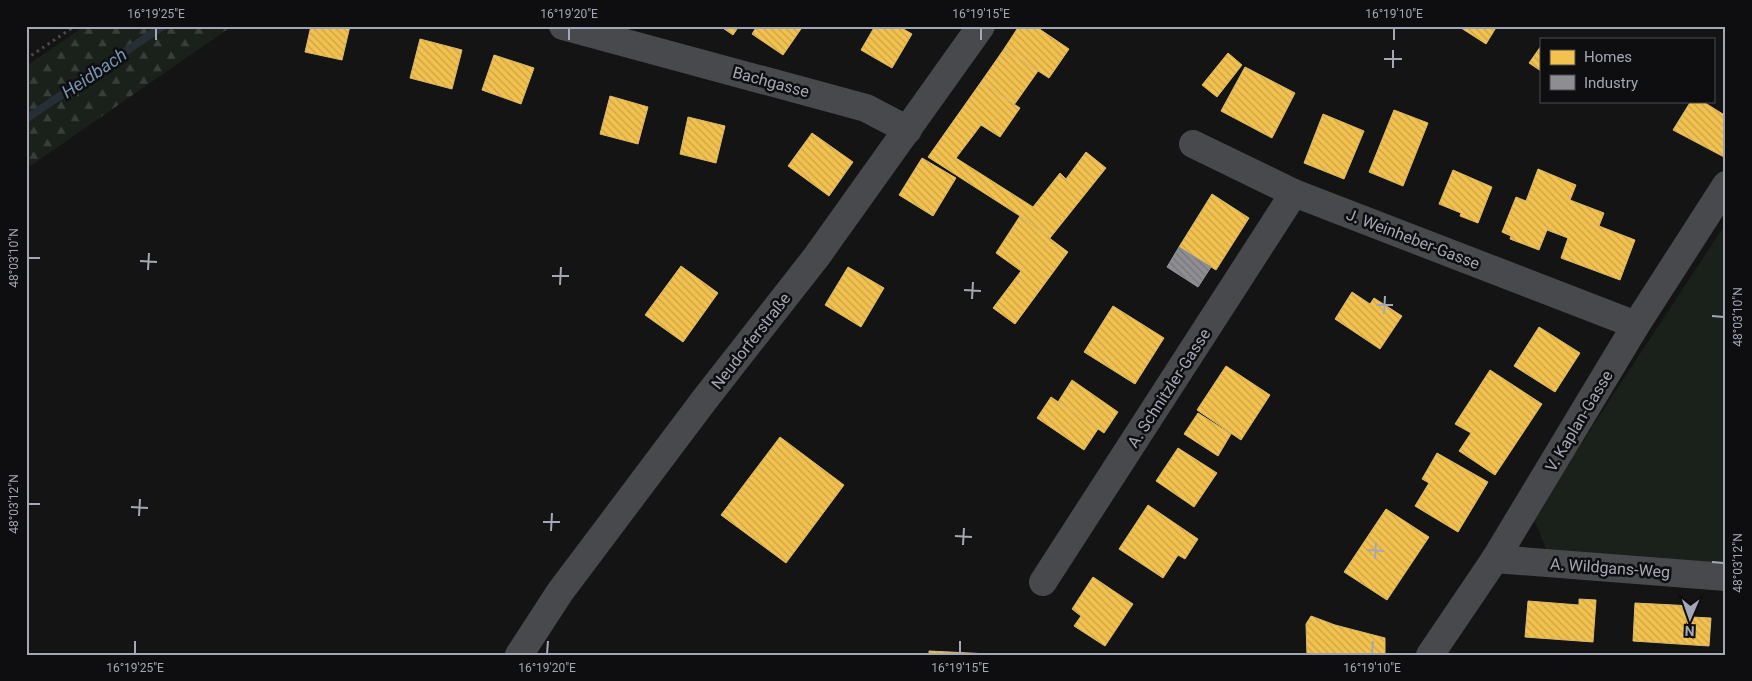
<svg xmlns="http://www.w3.org/2000/svg" width="1752" height="681" font-family="Roboto,sans-serif">
<defs>
<pattern id="forest-firs" width="22" height="20" patternUnits="userSpaceOnUse" patternTransform="scale(1.25)"><rect width="22" height="20" fill="#1a211b"/><path d="M5 1l3.5 6h-7zM16 11l3.5 6h-7z" fill="#383e3a"/></pattern>
<pattern id="homes-back-hatch" width="6" height="6" patternUnits="userSpaceOnUse" patternTransform="scale(1.25)"><rect width="6" height="6" fill="#f2c14e"/><path d="M-1 5l2 2M0 0l6 6M5-1l2 2" fill="none" stroke="#cba449"/></pattern>
<pattern id="industry-back-hatch" width="6" height="6" patternUnits="userSpaceOnUse" patternTransform="scale(1.25)"><rect width="6" height="6" fill="#8d8d92"/><path d="M-1 5l2 2M0 0l6 6M5-1l2 2" fill="none" stroke="#76767b"/></pattern>
</defs>
<rect width="100%" height="100%" fill="#141414"/>
<!-- green -->
<path fill="#1a211b" d="M1726,223V566L1547,551L1533,517Z"/>
<!-- forest -->
<path fill="url(#forest-firs)" d="M85,26H232L26,169V66Z"/>
<!-- homes -->
<g fill="url(#homes-back-hatch)" stroke="#dbba6d">
<path d="M311,26H350L342,60L305,52Z"/>
<path d="M720,26H739L733,35Z"/>
<path d="M757,26H803L783,55L752,34Z"/>
<path d="M875,26H898L912,34L892,68L861,50Z"/>
<path d="M1019,26H1035L1069,49L1049,78L1004,49Z"/>
<path d="M1458,26H1497L1486,44Z"/>
<path d="M420,39L462,50L452,89L410,78Z"/>
<path d="M1541,46V71L1529,63Z"/>
<path d="M1004,49L1038,71L1014,105L981,82Z"/>
<path d="M1228,53L1242,65L1217,97L1202,85Z"/>
<path d="M494,55L534,68L521,104L482,90Z"/>
<path d="M1245,67L1295,93L1272,138L1221,111Z"/>
<path d="M981,82L1020,108L1000,137L981,125L956,158L1033,207L1060,173L1066,179L1086,152L1106,168L1050,238L1020,216L928,157Z"/>
<path d="M610,96L648,107L638,144L600,134Z"/>
<path d="M1691,101H1702L1726,116V155L1724,157L1673,130Z"/>
<path d="M1394,110L1428,123L1403,186L1369,172Z"/>
<path d="M1323,114L1364,131L1344,179L1304,163Z"/>
<path d="M688,117L725,126L716,163L680,154Z"/>
<path d="M812,133L853,162L829,196L788,166Z"/>
<path d="M922,158L956,178L933,216L899,195Z"/>
<path d="M1538,169L1576,185L1570,200L1604,213L1599,226L1635,240L1620,280L1561,258L1568,238L1547,230L1539,250L1510,239L1511,236L1502,232L1516,197L1526,201Z"/>
<path d="M1453,170L1492,187L1478,223L1460,216L1461,213L1439,204Z"/>
<path d="M1212,194L1249,218L1216,270L1179,247Z"/>
<path d="M1020,216L1068,252L1015,324L993,308L1021,271L996,253Z"/>
<path d="M681,266L718,293L683,342L645,315Z"/>
<path d="M848,267L884,288L861,327L825,305Z"/>
<path d="M1352,292L1370,304L1374,298L1402,316L1380,349L1335,319Z"/>
<path d="M1113,306L1164,338L1135,384L1084,352Z"/>
<path d="M1539,327L1580,353L1555,392L1514,366Z"/>
<path d="M1226,366L1270,395L1241,440L1197,410Z"/>
<path d="M1490,370L1542,404L1495,475L1459,451L1471,433L1455,424Z"/>
<path d="M1072,380L1118,412L1104,433L1058,402Z"/>
<path d="M1051,397L1098,429L1084,450L1037,418Z"/>
<path d="M1198,413L1231,434L1218,456L1184,434Z"/>
<path d="M780,437L844,485L786,563L721,515Z"/>
<path d="M1178,448L1217,473L1194,507L1156,481Z"/>
<path d="M1437,453L1488,482L1458,532L1415,506L1429,483L1422,479Z"/>
<path d="M1148,505L1198,539L1185,559L1178,555L1163,578L1119,549Z"/>
<path d="M1386,509L1429,537L1387,600L1344,572Z"/>
<path d="M1093,577L1133,604L1105,646L1074,626L1081,616L1072,609Z"/>
<path d="M1579,599L1596,600L1593,642L1525,637L1528,601L1579,605Z"/>
<path d="M1635,603L1693,606L1692,617L1711,618L1709,646L1633,641Z"/>
<path d="M1311,616L1335,625L1385,638V655H1307L1306,624Z"/>
<path d="M929,651L989,654V655H929Z"/>
</g>
<!-- industry -->
<path fill="url(#industry-back-hatch)" stroke="#94959d" d="M1179,247L1211,267L1198,287L1167,267Z"/>
<g fill="none" stroke-linecap="round" stroke-linejoin="round">
<!-- stream -->
<path stroke="#272e36" stroke-width="8" d="M26,119L163,26"/>
<!-- path -->
<path stroke="#4a4a4f" stroke-width="3" stroke-dasharray="2.5 4" stroke-linecap="butt" d="M26,59L75,26"/>
<!-- street -->
<g stroke="#48494d" stroke-width="28">
<path d="M563,26L866,108L908,130"/>
<path d="M1193,144L1294,193L1636,325"/>
<path d="M1495,559L1726,577"/>
<path d="M1043,582L1294,193"/>
<path d="M519,655L560,592L705,399L817,256L981,26"/>
<path d="M1430,655L1495,559L1636,325L1726,185"/>
</g>
</g>
<!-- ticks -->
<path fill="none" stroke="#a4a8b6" stroke-width="2" d="M156,40V28M569,40V28M981,40V28M1394,40V28M1384,59H1402M1393,68V50M28,258H40M140,261L157,262M148,270L149,253M552,276H569M560,285L561,267M964,290L981,291M972,299L973,282M1376,305H1393M1384,314L1385,296M1712,316L1724,317M28,504H40M131,507L148,508M139,516L140,499M543,522H560M551,531L552,513M955,536L972,537M963,545L964,528M1367,550L1384,551M1375,559L1376,542M1712,562L1724,563M135,654V641M547,654L548,641M960,654V641M1372,654L1373,641"/>
<g text-anchor="middle" dominant-baseline="central" stroke-width="5" stroke-linejoin="round" paint-order="stroke">
<!-- street labels -->
<g font-size="16" fill="#a4a8b6" stroke="#0e0e10">
<text transform="translate(771 82) rotate(15)">Bachgasse</text>
<text transform="translate(1413 239) rotate(21)">J. Weinheber-Gasse</text>
<text transform="translate(751 341) rotate(-52)">Neudorferstraße</text>
<text transform="translate(1169 388) rotate(-57)">A. Schnitzler-Gasse</text>
<text transform="translate(1579 421) rotate(-59)">V. Kaplan-Gasse</text>
<text transform="translate(1610 568) rotate(4)">A. Wildgans-Weg</text>
</g>
<!-- water labels -->
<g font-size="18" font-style="italic" fill="#7994b3" stroke="#0e0e10">
<text transform="translate(94 73) rotate(-34)">Heidbach</text>
</g>
</g>
<!-- border -->
<rect width="1752" height="681" fill="none" stroke="#0e0e10" stroke-width="55"/>
<!-- legend -->
<rect x="1540" y="38" width="175" height="65" fill="#0e0e10" stroke="#4a4c52"/>
<rect x="1550" y="50" width="25" height="15" fill="#f2c14e" stroke="#4a4c52"/>
<text x="1584" y="62" font-size="15" fill="#a4a8b6">Homes</text>
<rect x="1550" y="75" width="25" height="15" fill="#8d8d92" stroke="#4a4c52"/>
<text x="1584" y="88" font-size="15" fill="#a4a8b6">Industry</text>
<!-- north arrow -->
<g transform="translate(1690 618) rotate(182)" stroke="#0e0e10" stroke-width="4" paint-order="stroke">
<path d="M0-4L9 19L0 12L-9 19Z" fill="#a4a8b6"/>
<text y="-8" font-size="14" font-weight="bold" text-anchor="middle" fill="#a4a8b6">N</text>
</g>
<rect x="28" y="28" width="1696" height="626" fill="none" stroke="#a4a8b6" stroke-width="2"/>
<g font-size="12" text-anchor="middle" fill="#a4a8b6">
<text x="156" y="18">16°19'25"E</text>
<text x="569" y="18">16°19'20"E</text>
<text x="981" y="18">16°19'15"E</text>
<text x="1394" y="18">16°19'10"E</text>
<text transform="translate(14 258) rotate(-90)" y="4">48°03'10"N</text>
<text transform="translate(1738 317) rotate(-90)" y="4">48°03'10"N</text>
<text transform="translate(14 504) rotate(-90)" y="4">48°03'12"N</text>
<text transform="translate(1738 563) rotate(-90)" y="4">48°03'12"N</text>
<text x="135" y="672">16°19'25"E</text>
<text x="547" y="672">16°19'20"E</text>
<text x="960" y="672">16°19'15"E</text>
<text x="1372" y="672">16°19'10"E</text>
</g>
</svg>
